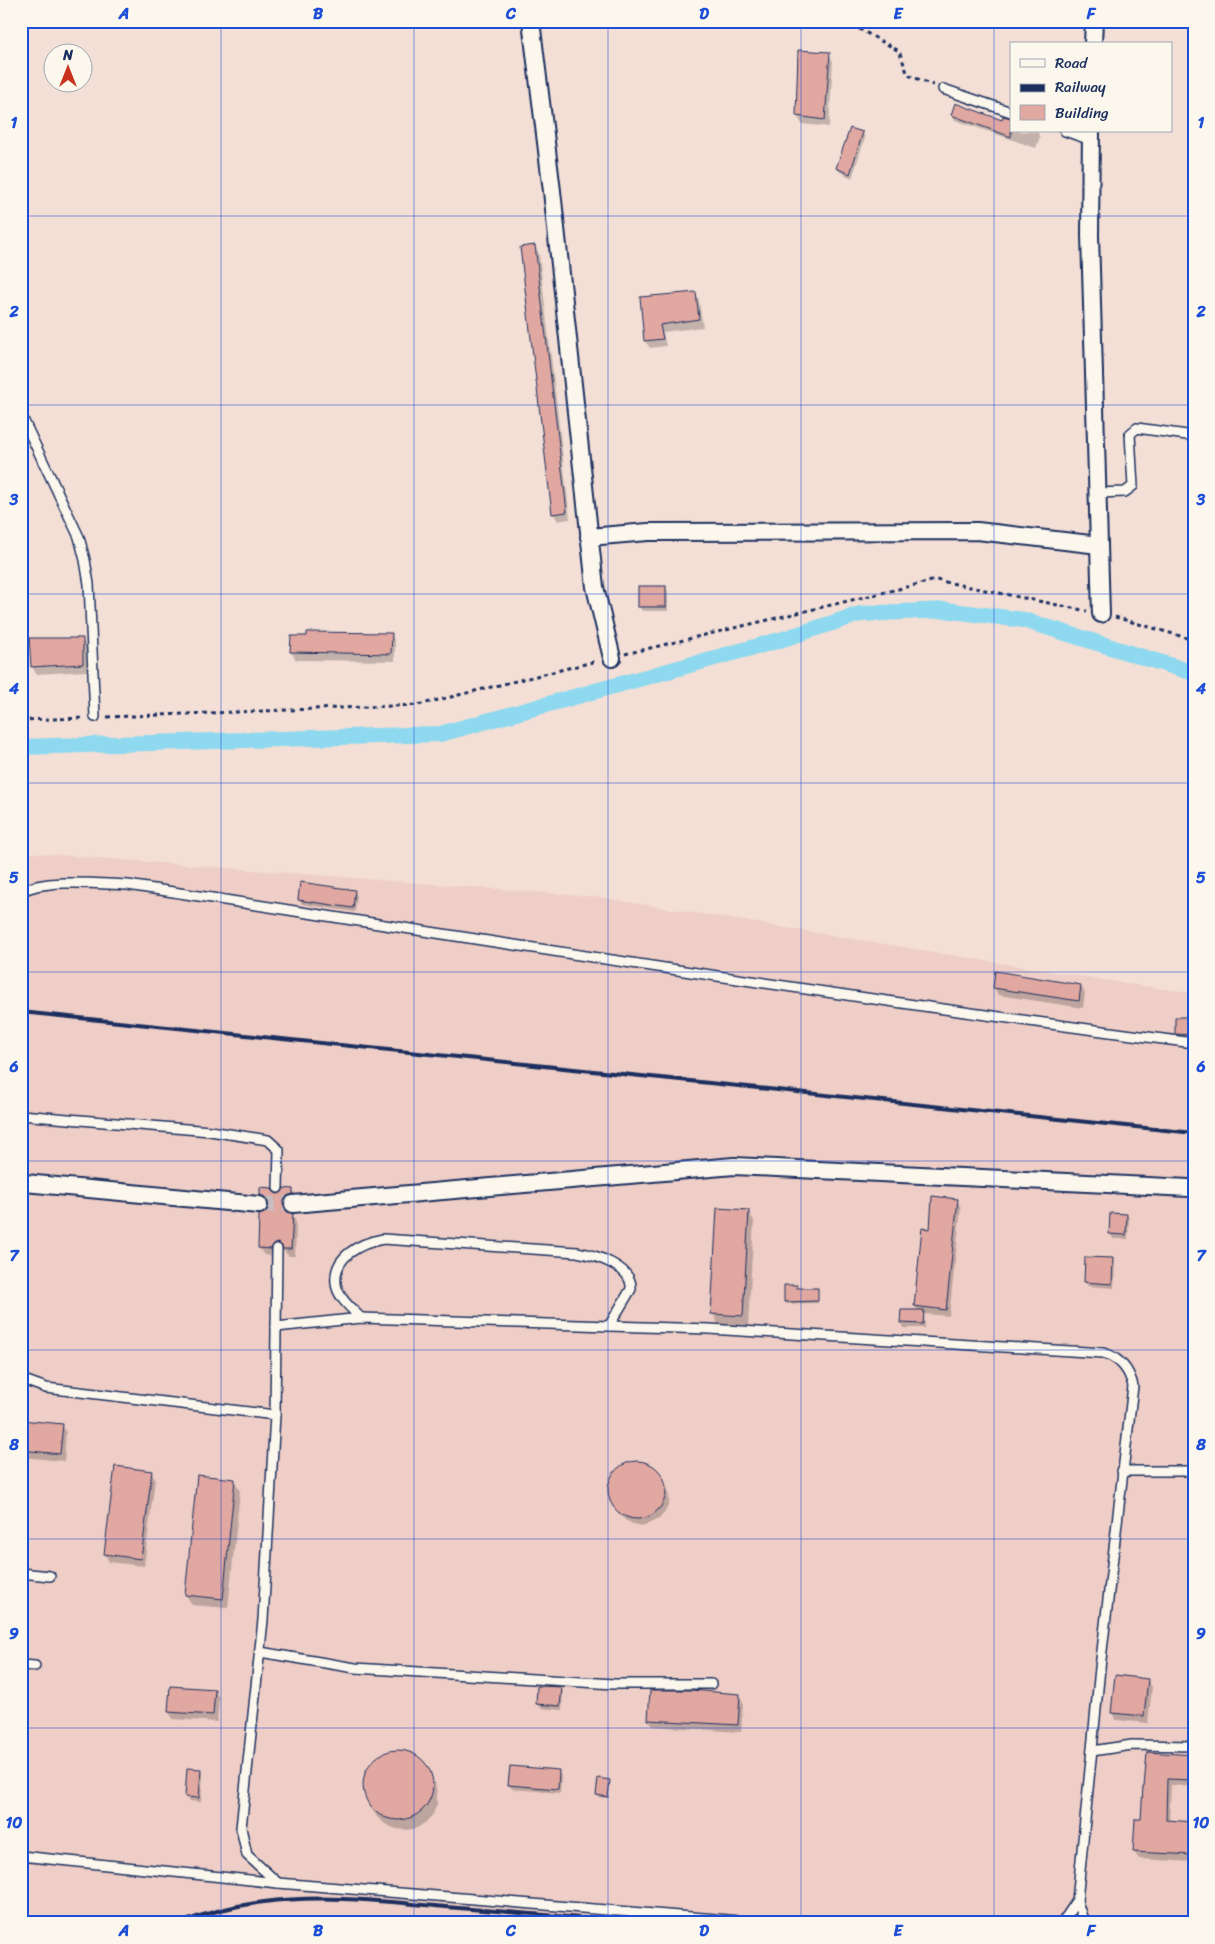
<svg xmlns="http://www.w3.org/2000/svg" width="1215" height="1944" font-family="Sriracha,sans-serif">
<rect width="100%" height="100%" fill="#f3dfd6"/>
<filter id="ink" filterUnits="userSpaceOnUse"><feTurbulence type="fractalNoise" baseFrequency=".02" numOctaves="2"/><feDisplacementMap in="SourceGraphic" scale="10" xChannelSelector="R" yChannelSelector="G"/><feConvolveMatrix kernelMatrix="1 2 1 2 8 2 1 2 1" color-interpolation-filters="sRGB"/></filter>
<g filter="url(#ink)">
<!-- built -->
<path fill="#eecec6" d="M21,852L598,897L1128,984L1194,993V1923H21Z"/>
<!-- shadow -->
<g fill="#0003">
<path d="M829,54L833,61L829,127L802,124L797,116Z"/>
<path d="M952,115L993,119L1011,125V131L1037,132L1040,137L1036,148L955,120Z"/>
<path d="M863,133L865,138L852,178L840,172L837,168Z"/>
<path d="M535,246L539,254L570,519L558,521L553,513Z"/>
<path d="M695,294L699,301L703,327L663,332L666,346L650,348L645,341L642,299Z"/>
<path d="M666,587L668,592V611H642L639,606Z"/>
<path d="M391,634L395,642V661L296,660L291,652L292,637Z"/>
<path d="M82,639L86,646L87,671L36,674L32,666Z"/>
<path d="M354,891L357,896L355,912L302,904L299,900Z"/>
<path d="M1081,986L1085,993L1083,1008L998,995L994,988Z"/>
<path d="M1194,1019V1039L1179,1038L1176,1034Z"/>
<path d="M293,1190L297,1197L291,1203L287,1212L292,1215L296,1222L295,1256H289L283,1250L278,1251L275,1256L264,1255L259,1248L270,1204L265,1202L261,1195L277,1196Z"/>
<path d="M957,1200L961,1208L949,1316L924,1314L925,1328H904L902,1323V1311H918L915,1306L931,1230Z"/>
<path d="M748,1211L754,1221L748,1325L718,1324L713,1313Z"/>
<path d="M1127,1215L1129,1219L1128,1239H1113L1111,1234Z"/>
<path d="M1112,1259L1115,1264L1114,1288L1088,1286L1085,1282Z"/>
<path d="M796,1287L798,1288L817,1289L818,1303L787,1304L785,1302Z"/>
<path d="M21,1421L62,1425L66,1432L64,1461L21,1457Z"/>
<path d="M640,1462L649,1465L656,1470L667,1486L669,1495V1504L665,1512L659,1519L642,1526L633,1524L625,1520L619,1514L610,1497L609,1488L611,1479L616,1472L623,1466L631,1463Z"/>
<path d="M116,1467L151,1472L155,1479L144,1566L109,1562L105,1554Z"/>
<path d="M234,1480L240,1491L228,1608L192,1605L186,1595Z"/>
<path d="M1147,1680L1152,1687L1148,1723L1116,1720L1112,1712Z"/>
<path d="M561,1688L563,1693L562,1710L540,1708L537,1704Z"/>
<path d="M215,1690L219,1698L217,1722L173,1719L169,1712Z"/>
<path d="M739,1695L743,1702L741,1732L653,1726L649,1719Z"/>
<path d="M392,1752L404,1753L414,1756L422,1763L435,1783L437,1793V1804L433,1814L426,1822L417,1828L407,1830L396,1829L385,1824L377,1817L365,1795L364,1784L366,1773L372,1763L381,1756Z"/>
<path d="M1194,1756V1787L1171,1785L1169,1822L1194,1823V1862L1139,1859L1134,1852L1143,1820L1144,1788Z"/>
<path d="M200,1770L203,1775L201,1802L189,1801L186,1797Z"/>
<path d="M559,1772L561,1776L560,1793L512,1789L509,1784Z"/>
<path d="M609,1781L608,1798L598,1797L597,1795Z"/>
</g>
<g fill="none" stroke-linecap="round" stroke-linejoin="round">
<!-- canal -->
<path stroke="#8ed9ef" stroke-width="16" d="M21,747L440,734L780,640L860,614L945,610L1024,620L1194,673"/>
</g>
<!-- building -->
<g fill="#e1a7a1" stroke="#1b2f5e">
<path d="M798,50L830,52L825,120L796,116Z"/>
<path d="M955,103L1002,120L1003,116L1011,118V137L951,115Z"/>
<path d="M850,128L863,132L850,174L836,168Z"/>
<path d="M535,245L567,512L552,514L520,247Z"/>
<path d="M696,292L699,319L660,325L663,339L644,341L640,297Z"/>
<rect x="638" y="586" width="28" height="21"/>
<path d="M307,632L392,633L391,654L290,652L291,636H307Z"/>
<path d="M29,638H83V664L31,667Z"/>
<path d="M300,882L355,890L353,908L298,900Z"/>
<path d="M995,971L1081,985L1079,1001L993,988Z"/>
<path d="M1175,1017H1194V1035L1175,1034Z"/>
<path d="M260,1187L272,1188L273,1191L277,1194L281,1193L284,1188L293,1189V1194L287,1196L283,1204L285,1210L293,1214L291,1249H283L282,1246L278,1243L274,1244L271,1249L258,1248L259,1215L267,1211L269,1205L265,1197L260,1195Z"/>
<path d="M932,1196L958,1199L946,1310L914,1306L922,1228L930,1229Z"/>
<path d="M717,1208L749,1210L743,1316L711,1314Z"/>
<path d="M1110,1213L1127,1214L1126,1235L1109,1234Z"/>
<path d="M1085,1257L1113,1258L1112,1284L1084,1282Z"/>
<path d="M784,1285H797V1288H818V1301L784,1302Z"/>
<path d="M901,1310H924L923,1324L900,1323Z"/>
<path d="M21,1420L63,1424L60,1454L21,1450Z"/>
<circle cx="637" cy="1490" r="29"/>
<path d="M115,1466L152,1471L141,1559L104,1554Z"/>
<path d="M197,1475L235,1479L223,1599L185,1595Z"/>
<path d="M1115,1675L1148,1679L1144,1716L1111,1713Z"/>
<path d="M170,1686L215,1689L213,1715L168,1712Z"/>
<path d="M537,1686L562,1687L560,1706L536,1704Z"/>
<path d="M650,1690H691L740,1694L738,1725L648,1720Z"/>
<circle cx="398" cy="1785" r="35"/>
<path d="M1147,1752L1194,1755V1780L1167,1779L1166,1820L1194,1822V1855L1133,1852L1135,1819H1141L1143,1787H1144Z"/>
<path d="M510,1766L559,1770L558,1789L508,1785Z"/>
<path d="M187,1768L201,1769L199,1798L185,1797Z"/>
<path d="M598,1778L610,1780L608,1797L596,1795Z"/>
</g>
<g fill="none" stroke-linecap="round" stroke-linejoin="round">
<!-- street-tunnel -->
<path stroke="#c8bcbe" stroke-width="16" stroke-dasharray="16 8" stroke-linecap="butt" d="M259,1205L293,1204"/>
<defs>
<g id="lane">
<path d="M943,89L1011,112"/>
<path d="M1065,131L1091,140"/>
<path d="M21,415L79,537L85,560L89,584L95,717"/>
<path d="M1097,493L1125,492L1133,486L1130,434L1137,428L1194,436"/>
<path d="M21,892C43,878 101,884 128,885C483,940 837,997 1194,1043"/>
<path d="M21,1115L210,1131L268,1140L279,1150L278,1188"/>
<path d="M277,1249L275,1415L263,1620L241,1828L247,1855L278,1883L765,1923"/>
<path d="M361,1318C352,1309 337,1297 336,1283C333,1256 361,1243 383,1239L577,1252C594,1255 633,1266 631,1289L609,1326"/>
<path d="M276,1327L361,1318L609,1326L709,1329L1103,1353C1120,1358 1129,1369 1133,1386L1100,1668L1077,1901L1062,1923"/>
<path d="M21,1379L46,1388L275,1415"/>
<path d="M1122,1471H1194"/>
<path d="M21,1573L50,1576"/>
<path d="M260,1652L355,1668L614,1684H711"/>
<path d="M21,1665L35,1666"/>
<path d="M1092,1751L1132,1745L1194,1746"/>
<path d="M21,1856L278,1883"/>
<path d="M1077,1901L1084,1923"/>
</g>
<g id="street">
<path d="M531,21L552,191L595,587L612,658"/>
<path d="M1093,44L1094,21"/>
<path d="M1091,131L1090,235L1101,614"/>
<path d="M589,537L648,532L977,531L1099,545"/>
<path d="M25,1183L259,1205"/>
<path d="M293,1204L734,1166L1189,1188"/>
</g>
</defs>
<!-- lane casing -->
<use href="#lane" stroke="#1b2f5e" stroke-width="12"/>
<!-- street casing -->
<use href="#street" stroke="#1b2f5e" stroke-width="20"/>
<!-- path -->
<g stroke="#1b2f5e" stroke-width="3" stroke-dasharray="4 4" stroke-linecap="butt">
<path d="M845,21L899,51L908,75L933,85"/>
<path d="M1115,617L1194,640"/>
<path d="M625,654L936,580L1087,611"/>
<path d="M107,717L418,705L597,661"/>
<path d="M21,720L85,718"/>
</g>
<!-- lane -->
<use href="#lane" stroke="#fbf7ec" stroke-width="9"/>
<!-- street -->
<use href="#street" stroke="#fbf7ec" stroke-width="16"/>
<!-- rail -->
<g stroke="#1b2f5e" stroke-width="4">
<path d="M21,1012L1194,1133"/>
<path d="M180,1923C270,1888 352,1898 446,1907C509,1912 572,1917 635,1923"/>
</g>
</g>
</g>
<!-- grid -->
<path fill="none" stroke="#1d4ed8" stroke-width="1" stroke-opacity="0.55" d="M221,21V1923M414,21V1923M608,21V1923M801,21V1923M994,21V1923M21,216H1194M21,405H1194M21,594H1194M21,783H1194M21,972H1194M21,1161H1194M21,1350H1194M21,1539H1194M21,1728H1194"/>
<!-- margin -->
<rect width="1215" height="1944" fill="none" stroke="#fbf7ec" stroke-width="55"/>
<!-- legend -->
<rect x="1010" y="42" width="162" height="90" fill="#fbf7ec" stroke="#a1a7b3"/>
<rect x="1020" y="59" width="25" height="8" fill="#fbf7ec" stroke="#a1a7b3"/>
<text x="1055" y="68" font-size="15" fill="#1b2f5e">Road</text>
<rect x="1020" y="84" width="25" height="8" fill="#1b2f5e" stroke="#a1a7b3"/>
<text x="1055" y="92" font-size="15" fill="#1b2f5e">Railway</text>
<rect x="1020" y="105" width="25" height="15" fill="#e1a7a1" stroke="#a1a7b3"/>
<text x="1055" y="118" font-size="15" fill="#1b2f5e">Building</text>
<!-- north arrow -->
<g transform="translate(68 68)"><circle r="24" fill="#fbf7ec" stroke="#a1a7b3"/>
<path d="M0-4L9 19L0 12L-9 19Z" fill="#c8321e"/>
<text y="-8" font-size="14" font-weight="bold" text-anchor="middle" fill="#1b2f5e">N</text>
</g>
<rect x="28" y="28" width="1160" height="1888" fill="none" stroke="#1d4ed8" stroke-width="2"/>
<g font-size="16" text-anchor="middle" font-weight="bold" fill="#1d4ed8">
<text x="124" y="19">A</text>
<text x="318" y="19">B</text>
<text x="511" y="19">C</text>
<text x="704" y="19">D</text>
<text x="898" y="19">E</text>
<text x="1091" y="19">F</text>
<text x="14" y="128">1</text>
<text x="1201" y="128">1</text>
<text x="14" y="317">2</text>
<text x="1201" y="317">2</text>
<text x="14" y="505">3</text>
<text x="1201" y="505">3</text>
<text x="14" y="694">4</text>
<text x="1201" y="694">4</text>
<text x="14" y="883">5</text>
<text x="1201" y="883">5</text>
<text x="14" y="1072">6</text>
<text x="1201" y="1072">6</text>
<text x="14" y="1261">7</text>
<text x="1201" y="1261">7</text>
<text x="14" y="1450">8</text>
<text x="1201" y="1450">8</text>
<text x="14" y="1639">9</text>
<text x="1201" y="1639">9</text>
<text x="14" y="1828">10</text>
<text x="1201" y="1828">10</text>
<text x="124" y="1936">A</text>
<text x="318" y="1936">B</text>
<text x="511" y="1936">C</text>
<text x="704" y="1936">D</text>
<text x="898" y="1936">E</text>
<text x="1091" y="1936">F</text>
</g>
</svg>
